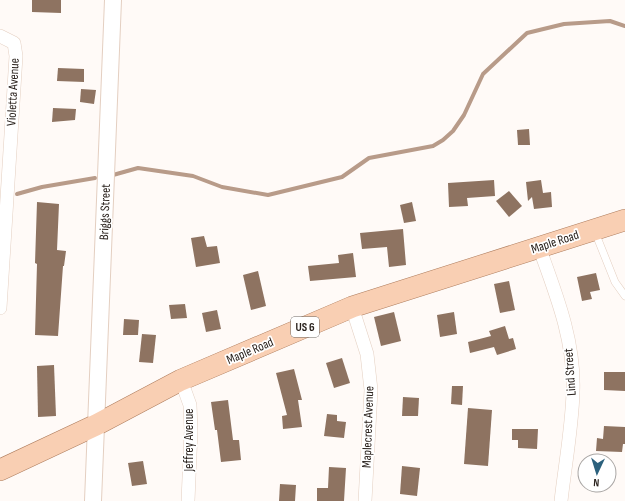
<svg xmlns="http://www.w3.org/2000/svg" width="625" height="501" font-family="'Sofia Sans Condensed',sans-serif">
<rect width="100%" height="100%" fill="#fffaf7"/>
<g fill="none" stroke-linecap="round" stroke-linejoin="round">
<!-- stream -->
<g stroke="#b89b89" stroke-width="4">
<path d="M113,175L138,168L193,176L222,187L268,195L342,177L369,158L433,146L443,140L453,131L464,115L483,74L527,33L564,24L610,21L625,26"/>
<path d="M17,194L42,187L95,178"/>
</g>
</g>
<!-- building -->
<g fill="#8e7361">
<path d="M32,0H61V13L32,12Z"/>
<path d="M58,68L84,69V82L57,81Z"/>
<path d="M81,89L96,90L94,104L80,102Z"/>
<path d="M53,108L76,109L75,120L52,122Z"/>
<path d="M529,129L530,145H518L517,130Z"/>
<path d="M494,180L495,196L467,198L468,206L449,207L448,183Z"/>
<path d="M541,180L543,193L551,192L552,207L534,209L532,197L528,201L526,182Z"/>
<path d="M509,191L522,206L509,217L496,201Z"/>
<path d="M37,202L59,204L57,250L66,251L64,266H63L58,336L35,335L37,264L35,263Z"/>
<path d="M412,202L416,221L404,223L400,205Z"/>
<path d="M403,229L406,265L389,267L387,247L362,249L360,233Z"/>
<path d="M204,236L207,247L217,246L220,263L196,267L191,238Z"/>
<path d="M353,253L356,277L310,281L308,266L339,263L338,255Z"/>
<path d="M258,271L266,306L251,310L243,275Z"/>
<path d="M596,273L600,290L590,292L592,299L582,301L577,277Z"/>
<path d="M509,281L515,310L500,313L494,284Z"/>
<path d="M185,304L187,318L171,319L169,305Z"/>
<path d="M217,310L221,329L206,332L202,313Z"/>
<path d="M394,312L401,341L381,346L374,317Z"/>
<path d="M454,312L457,334L440,337L437,315Z"/>
<path d="M124,319L139,320L138,335H123Z"/>
<path d="M505,326L509,339L513,338L516,349L497,355L494,347L470,353L468,342L491,336L489,331Z"/>
<path d="M142,334L156,335L153,363L139,362Z"/>
<path d="M342,358L350,383L334,388L326,363Z"/>
<path d="M54,365L56,416L38,417L37,366Z"/>
<path d="M294,369L302,400H298L302,427L283,429L282,416L287,415L276,373Z"/>
<path d="M604,372H625V391L604,390Z"/>
<path d="M452,386H463L462,405L451,404Z"/>
<path d="M403,397L419,398L418,416H402Z"/>
<path d="M228,400L233,440H239L241,460L221,462L217,430H215L211,402Z"/>
<path d="M468,408L492,410L488,466L464,464Z"/>
<path d="M327,414L337,415V421L346,422L344,438L324,436Z"/>
<path d="M604,426L625,427V444H623L622,452L596,451L597,438L603,439Z"/>
<path d="M512,429H538L537,449L518,448V440H512Z"/>
<path d="M143,461L147,484L132,486L128,463Z"/>
<path d="M402,466L420,468L417,496L400,494Z"/>
<path d="M329,467L346,468L344,501H317V488H328Z"/>
<path d="M280,484L296,485L295,501H279Z"/>
</g>
<g fill="none" stroke-linecap="round" stroke-linejoin="round">
<defs>
<path id="service" d="M595,232L615,282L625,296"/>
<g id="minor">
<path d="M0,36L14,43L16,56L0,308"/>
<path d="M539,247C556,294 575,341 573,392C572,428 565,465 561,501"/>
<path d="M352,307L367,354L371,390L365,501"/>
<path d="M181,380L190,405L191,431L188,501"/>
</g>
<path id="tertiary" d="M93,501L113,0"/>
<path id="primary" d="M0,470L96,425L181,380L352,307L625,220"/>
</defs>
<!-- service casing -->
<use href="#service" stroke="#e4cfc1" stroke-width="8"/>
<!-- minor casing -->
<use href="#minor" stroke="#e4cfc1" stroke-width="14"/>
<!-- tertiary casing -->
<use href="#tertiary" stroke="#e4cfc1" stroke-width="18"/>
<!-- primary casing -->
<use href="#primary" stroke="#ae7d5e" stroke-width="22"/>
<!-- service -->
<use href="#service" stroke="#fff" stroke-width="7"/>
<!-- minor -->
<use href="#minor" stroke="#fff" stroke-width="13"/>
<!-- tertiary -->
<use href="#tertiary" stroke="#fff" stroke-width="16"/>
<!-- primary -->
<use href="#primary" stroke="#f9cfb3" stroke-width="21"/>
</g>
<g text-anchor="middle" dominant-baseline="central" stroke-width="3.5" stroke-linejoin="round" paint-order="stroke">
<!-- shield labels -->
<rect fill="#fff" stroke="#696460" stroke-width="1" x="291" y="317" width="28" height="20" rx="3"/>
<g font-size="12" font-weight="bold" fill="#29211c">
<text x="305" y="327">US 6</text>
</g>
<!-- street labels -->
<g font-size="13" fill="#29211c" stroke="#fff">
<text transform="translate(13 92) rotate(-87)">Violetta Avenue</text>
<text transform="translate(105 212) rotate(-88)">Briggs Street</text>
<text transform="translate(555 242) rotate(-18)">Maple Road</text>
<text transform="translate(250 351) rotate(-23)">Maple Road</text>
<text transform="translate(570 372) rotate(-94)">Lind Street</text>
<text transform="translate(368 427) rotate(-88)">Maplecrest Avenue</text>
<text transform="translate(189 440) rotate(-90)">Jeffrey Avenue</text>
</g>
</g>
<!-- north arrow -->
<g transform="translate(597 473) rotate(184)"><circle r="19" fill="#ffffff" stroke="#a9a6a4"/>
<path d="M0-3L7 15L0 10L-7 15Z" fill="#2c617d"/>
<text y="-6" font-size="11" font-weight="bold" text-anchor="middle" fill="#29211c">N</text>
</g>
</svg>
